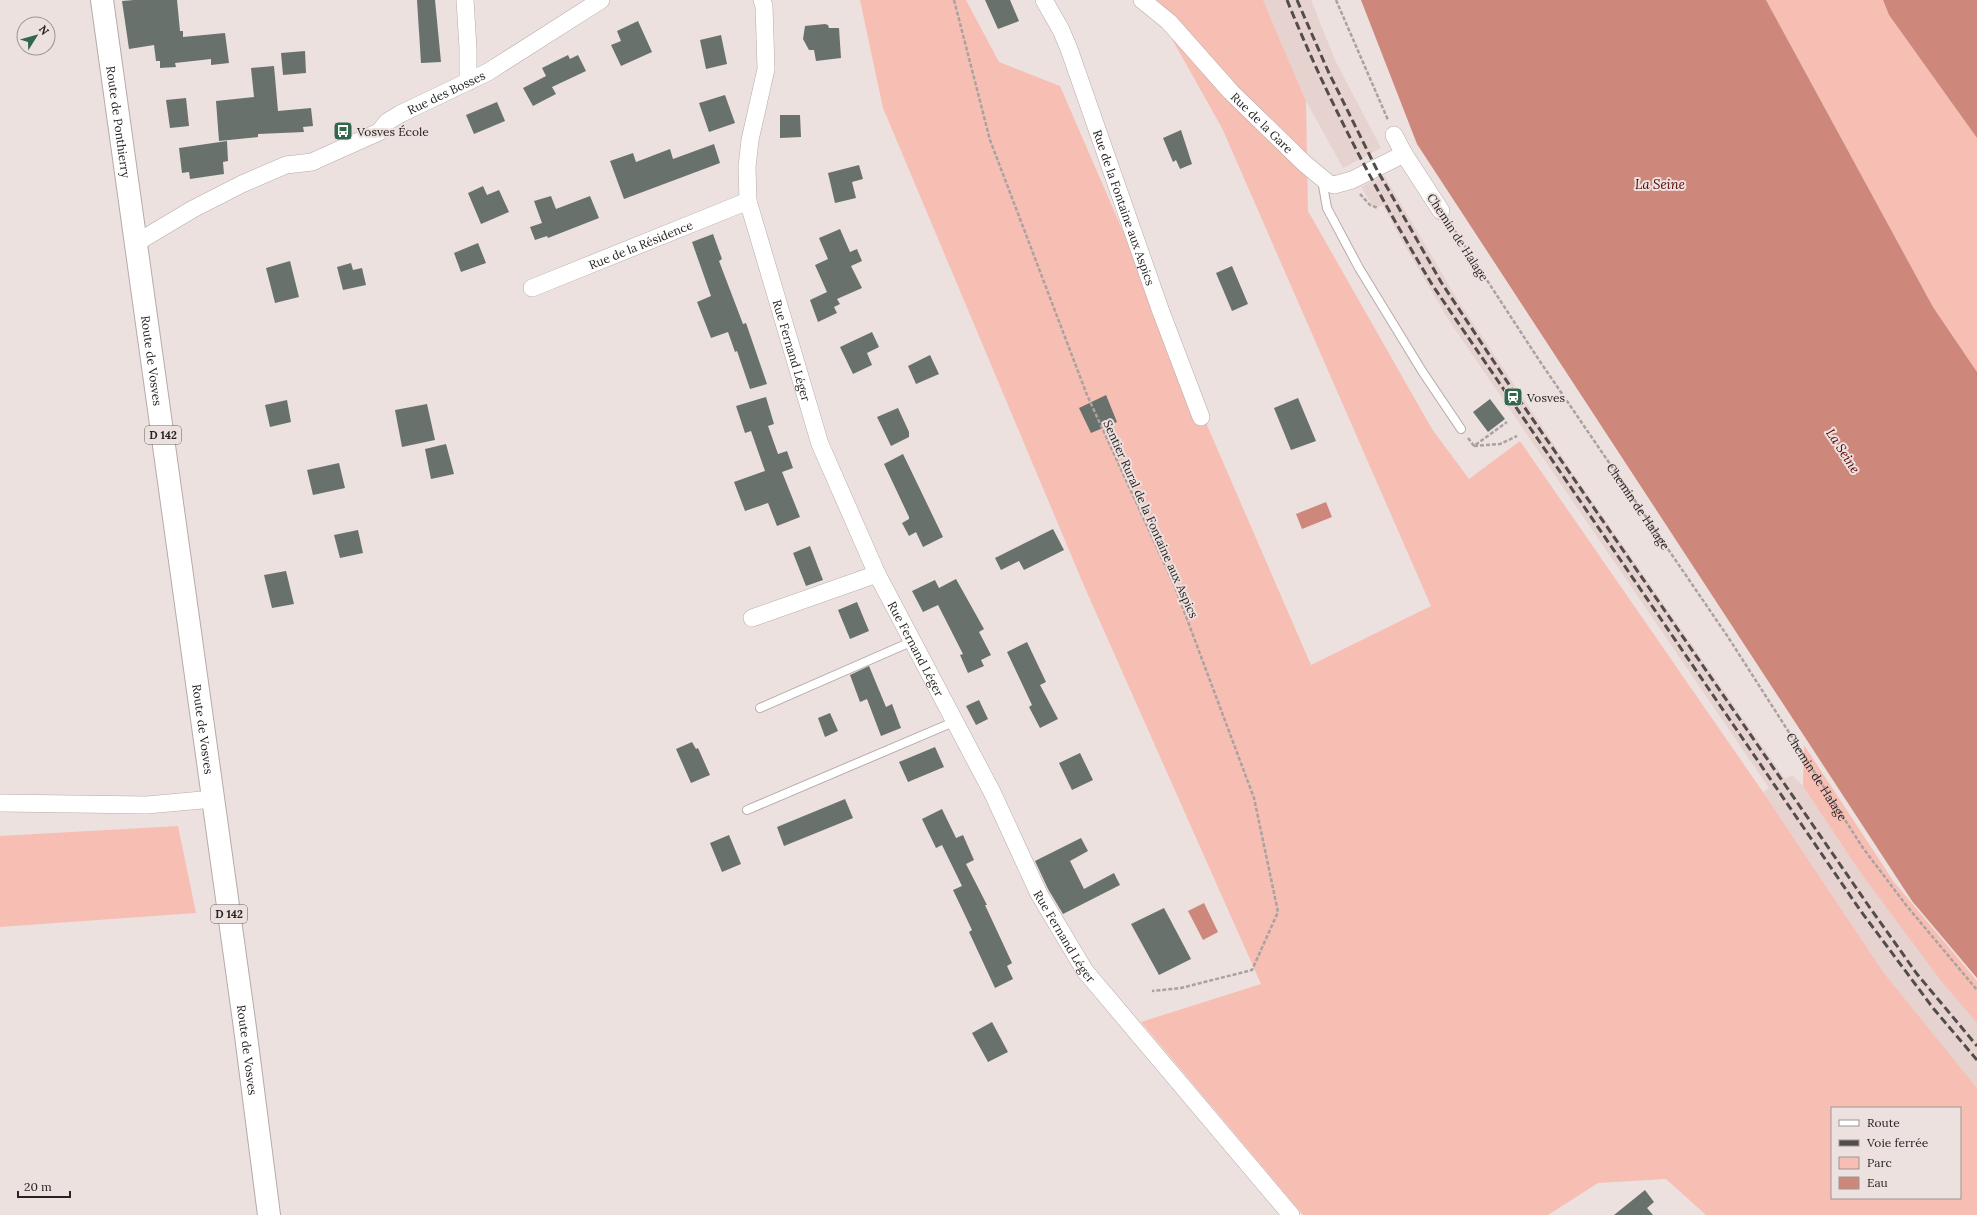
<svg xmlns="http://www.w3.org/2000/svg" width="1977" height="1215" font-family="Lora,serif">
<rect width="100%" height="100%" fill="#ece1df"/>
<!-- built -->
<g fill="#e6d2ce">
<path d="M1263,0H1311L1335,60L1381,148L1343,168L1306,101Z"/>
<path d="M1384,175L1457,299L1571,470L1785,779L1792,775L1803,786L1860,872L1941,981L1977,1023V1088L1884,973L1763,792L1769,788L1448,319L1402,241L1383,205L1375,209L1361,187Z"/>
</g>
<!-- green -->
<g fill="#f7beb4" fill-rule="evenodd">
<path d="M860,0H966L999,62L1060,86L1311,665L1431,606L1222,128L1150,0H1263L1306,101L1308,211L1432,429L1469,479L1520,441L1763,792L1884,973L1977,1088V1215H1706L1666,1179L1598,1183L1548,1215H1303L1141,1022L1261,984L1085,588L883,108ZM1832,1108H1960V1198H1832Z"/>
<path d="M1766,0H1883L1889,15L1977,138V372L1933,307Z"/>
<path d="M1804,745L1894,882L1977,981V1023L1941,981L1860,872L1803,786Z"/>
<path d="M178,826L196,913L0,927V836Z"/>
</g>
<!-- water -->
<g fill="#cd877b">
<path d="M1361,0H1766L1933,307L1977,372V978L1912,901L1417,144Z"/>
<path d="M1883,0H1977V138L1889,15Z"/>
<path d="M1326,502L1332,517L1302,529L1296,514Z"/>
<path d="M1204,903L1218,932L1203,940L1188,911Z"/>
</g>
<!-- building -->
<g fill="#68716c">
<path d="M134,0H177L180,31H183V37L225,33L229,63L211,65V59L175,63L176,67L160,68V61H156L154,45L129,49L122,1Z"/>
<path d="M417,0H435L441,62L421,63Z"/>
<path d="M985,0H1010L1019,21L998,29Z"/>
<path d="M638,21L652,52L621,66L611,45L621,41L617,31Z"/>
<path d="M825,24L828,25L829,28H839L841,58L816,61L814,50H809L803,39L805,26Z"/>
<path d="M721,35L727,64L706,69L700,40Z"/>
<path d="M305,51L306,73L283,75L281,53Z"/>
<path d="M568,55L570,59L578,55L586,71L552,87L556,94L533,106L523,88L546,76L542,68Z"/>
<path d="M274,66L278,111L311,108L313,126L303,127L304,132L258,134V137L219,141L216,101L254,97L251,68Z"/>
<path d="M725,95L735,123L709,132L699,103Z"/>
<path d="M186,98L189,126L170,128L166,100Z"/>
<path d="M497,102L505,121L474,134L466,115Z"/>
<path d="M780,115H800L801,137L780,138Z"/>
<path d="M1181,130L1192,164L1180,169L1176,160L1173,162L1163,138Z"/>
<path d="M227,141L228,161L223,162L224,174L190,179L189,172L182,173L179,148Z"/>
<path d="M714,144L720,163L624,199L610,161L633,153L636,162L670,149L673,159Z"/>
<path d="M859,165L863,179L852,182L856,198L835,203L828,173Z"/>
<path d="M483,186L487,195L499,190L509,212L481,224L468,193Z"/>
<path d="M551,196L556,209L590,196L599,218L548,238L547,236L535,240L530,227L542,223L534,201Z"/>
<path d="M840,229L850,252L857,249L862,261L851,266L862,288L837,299L840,304L834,307L837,313L818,322L810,300L827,292L815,265L828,259L819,238Z"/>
<path d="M713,234L722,259L719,261L743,324L746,323L767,384L750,389L737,351L735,352L728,332L711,338L697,302L711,296L692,242Z"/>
<path d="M478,243L486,263L461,272L454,253Z"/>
<path d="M290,261L299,297L275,303L266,268Z"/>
<path d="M351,263L353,270L362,268L366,285L343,290L337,267Z"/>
<path d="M1232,266L1248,304L1232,311L1216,273Z"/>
<path d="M872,332L879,347L867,353L872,365L853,374L840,347Z"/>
<path d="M930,355L939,374L916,384L908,366Z"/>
<path d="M1106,395L1117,422L1091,433L1079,408Z"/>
<path d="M766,397L774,424L768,426L778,454L787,451L793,468L782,472L800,517L777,526L768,503L745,511L734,482L765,471L751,431L745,433L736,406Z"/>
<path d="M1298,398L1316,441L1291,450L1274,408Z"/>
<path d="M1490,399L1505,419L1488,432L1473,412Z"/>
<path d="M287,400L291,422L270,427L265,405Z"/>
<path d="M427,404L435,440L402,447L395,410Z"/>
<path d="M898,408L909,432V437L891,446L877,417Z"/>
<path d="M446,444L454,474L431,479L425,449Z"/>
<path d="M903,454L943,537L923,547L916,532L909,536L902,523L909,519V517L884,464Z"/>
<path d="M339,463L345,488L313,495L307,470Z"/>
<path d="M1053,529L1064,550L1024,570L1019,561L1001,570L995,558Z"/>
<path d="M358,530L363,553L340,558L334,535Z"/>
<path d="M810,546L823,580L806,586L793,553Z"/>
<path d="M286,571L294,604L272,608L264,575Z"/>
<path d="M956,579L984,629L979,632L991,655L981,660L984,666L968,673L960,655L963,654L938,605L923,612L912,591L935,580L939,588Z"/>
<path d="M857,602L869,631L850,639L838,610Z"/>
<path d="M1027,642L1046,682L1040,685L1058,719L1040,728L1029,707L1032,705L1007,652Z"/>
<path d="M869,666L886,707L892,704L901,728L881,736L867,699L860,702L850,675Z"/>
<path d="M979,700L988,719L976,725L966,706Z"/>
<path d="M830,713L838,731L825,737L818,718Z"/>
<path d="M692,742L696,749L698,748L710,775L691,783L676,749Z"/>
<path d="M935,747L944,767L908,782L899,762Z"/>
<path d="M1080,753L1093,780L1072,790L1059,763Z"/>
<path d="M845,799L853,818L784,846L777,827Z"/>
<path d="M942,809L956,838L963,835L974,860L966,864L987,905H985L1012,963L1007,966L1013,979L995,988L969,932L972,930L953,890L962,886L942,845L936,848L922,819Z"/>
<path d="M729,835L741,864L722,872L710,843Z"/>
<path d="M1081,838L1088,851L1070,861L1084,889L1114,873L1120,885L1063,914L1048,889L1035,861Z"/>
<path d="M1164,908L1191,959L1159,975L1131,924Z"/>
<path d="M992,1022L1008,1052L988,1062L972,1033Z"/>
<path d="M1645,1190L1654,1202L1647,1208L1653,1215H1614Z"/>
</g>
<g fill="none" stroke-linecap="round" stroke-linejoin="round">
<defs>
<g id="lane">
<path d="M1322,180L1327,208L1359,268L1422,371L1461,429"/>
<path d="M760,708L913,641"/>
<path d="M747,810L956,721"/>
</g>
<g id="street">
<path d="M465,0L468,48V82"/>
<path id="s2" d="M762,0L764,6L766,69L750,140L747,167L748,201L820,444L877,574L992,792L1039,894L1085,971L1291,1215"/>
<path id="s3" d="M1044,0L1061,30L1069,49L1160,309L1201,417"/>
<path id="s4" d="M1142,0L1169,22L1231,92L1305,164L1328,183L1334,185L1352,180L1404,154"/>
<path d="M1394,135L1404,154L1441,211"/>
<path id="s5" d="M136,243L193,209L242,184L286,165L312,162L325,156L379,132L387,122L400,114L488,72L601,0"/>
<path id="s6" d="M532,288L748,201"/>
<path d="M752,618L877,574"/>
<path d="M0,803L147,805L213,799"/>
</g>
<g id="primary">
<path id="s7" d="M102,0L245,1028L269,1215"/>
</g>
</defs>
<!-- lane casing -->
<use href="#lane" stroke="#b6aba9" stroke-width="10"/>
<!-- street casing -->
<use href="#street" stroke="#b6aba9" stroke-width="18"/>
<!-- primary casing -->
<use href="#primary" stroke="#b6aba9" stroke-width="24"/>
<!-- path -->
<g stroke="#aaa2a0" stroke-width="2.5" stroke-dasharray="4 2" stroke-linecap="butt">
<path d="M954,0L990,140L1087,395L1175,587L1254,798L1278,912L1252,970L1181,988L1152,991"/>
<path d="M1336,0L1388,120"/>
<path d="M1360,194L1370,205L1378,208"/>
<path id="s1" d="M1451,225L1539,360L1728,637L1863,848L1906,905L1977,990"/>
<path d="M1468,438L1474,446L1507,422"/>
<path d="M1474,446L1500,444L1517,436"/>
</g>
<!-- lane -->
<use href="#lane" stroke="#fff" stroke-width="8"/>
<!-- street -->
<use href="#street" stroke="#fff" stroke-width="17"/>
<!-- primary -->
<use href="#primary" stroke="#fff" stroke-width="22"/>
<!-- rail -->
<g stroke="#524c4b" stroke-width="3" stroke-dasharray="8 4" stroke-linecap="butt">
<path d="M1287,0C1327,99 1378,195 1433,286L1860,910L1933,1008L1977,1060"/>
<path d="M1297,0L1328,71L1376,168L1441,282L1516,395L1868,905L1917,974L1977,1046"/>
</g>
</g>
<!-- icons -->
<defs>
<symbol id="bus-square" viewBox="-11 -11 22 22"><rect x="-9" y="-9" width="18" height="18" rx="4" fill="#32674d" stroke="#ece1df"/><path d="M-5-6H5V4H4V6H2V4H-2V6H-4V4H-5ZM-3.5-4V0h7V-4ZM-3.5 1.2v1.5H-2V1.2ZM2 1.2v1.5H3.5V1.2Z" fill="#fff"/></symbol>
<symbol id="station-square" viewBox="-11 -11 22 22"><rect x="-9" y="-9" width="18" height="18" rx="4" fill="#32674d" stroke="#ece1df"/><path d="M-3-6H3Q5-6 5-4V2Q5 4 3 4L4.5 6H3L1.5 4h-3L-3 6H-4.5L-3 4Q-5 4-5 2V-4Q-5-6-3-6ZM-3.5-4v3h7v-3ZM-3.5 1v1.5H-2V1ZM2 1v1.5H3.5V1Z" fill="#fff"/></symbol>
</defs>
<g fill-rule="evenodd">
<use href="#bus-square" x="332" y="120" width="22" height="22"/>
<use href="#station-square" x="1502" y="386" width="22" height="22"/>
</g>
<g text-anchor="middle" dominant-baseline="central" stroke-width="4" stroke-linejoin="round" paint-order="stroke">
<!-- shield labels -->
<g fill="#ece1df" stroke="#625c5b" stroke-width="1">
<rect x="145" y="426" width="36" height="18" rx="3"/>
<rect x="211" y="905" width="36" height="18" rx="3"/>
</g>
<g font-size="11" font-weight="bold" fill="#272322">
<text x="163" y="435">D 142</text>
<text x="229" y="914">D 142</text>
</g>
<!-- street labels -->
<g font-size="12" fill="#272322" stroke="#ece1df">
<text stroke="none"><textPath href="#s5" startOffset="348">Rue des Bosses</textPath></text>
<text stroke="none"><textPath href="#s7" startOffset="123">Route de Ponthierry</textPath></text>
<text stroke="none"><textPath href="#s4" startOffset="172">Rue de la Gare</textPath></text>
<text stroke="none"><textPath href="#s3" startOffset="223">Rue de la Fontaine aux Aspics</textPath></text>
<text transform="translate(1458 237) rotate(57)">Chemin de Halage</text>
<text stroke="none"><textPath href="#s6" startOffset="117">Rue de la Résidence</textPath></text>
<text stroke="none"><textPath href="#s2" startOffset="359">Rue Fernand Léger</textPath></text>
<text stroke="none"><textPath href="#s7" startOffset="364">Route de Vosves</textPath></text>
<text stroke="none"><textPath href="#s1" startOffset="338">Chemin de Halage</textPath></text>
<text transform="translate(1151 519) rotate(66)">Sentier Rural de la Fontaine aux Aspics</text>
<text stroke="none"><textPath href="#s2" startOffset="683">Rue Fernand Léger</textPath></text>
<text stroke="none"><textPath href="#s7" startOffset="736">Route de Vosves</textPath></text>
<text stroke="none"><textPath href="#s1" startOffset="662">Chemin de Halage</textPath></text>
<text stroke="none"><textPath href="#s2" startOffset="1007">Rue Fernand Léger</textPath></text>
<text stroke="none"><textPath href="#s7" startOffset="1060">Route de Vosves</textPath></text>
</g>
<!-- poi labels -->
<g font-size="12" fill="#272322" stroke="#ece1df" text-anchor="start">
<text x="357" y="131">Vosves École</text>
<text x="1527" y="397">Vosves</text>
</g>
<!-- water labels -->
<g font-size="13" font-style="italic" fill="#570000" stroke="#ece1df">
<text x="1660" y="184">La Seine</text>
<text transform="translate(1843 451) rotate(57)">La Seine</text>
</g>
</g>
<!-- legend -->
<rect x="1831" y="1107" width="130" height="92" fill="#ece1df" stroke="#9d9593"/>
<rect x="1839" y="1120" width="20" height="6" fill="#ffffff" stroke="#9d9593"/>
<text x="1867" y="1127" font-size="12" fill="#272322">Route</text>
<rect x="1839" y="1140" width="20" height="6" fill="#524c4b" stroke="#9d9593"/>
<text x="1867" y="1147" font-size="12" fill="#272322">Voie ferrée</text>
<rect x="1839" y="1157" width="20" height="12" fill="#f7beb4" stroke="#9d9593"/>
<text x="1867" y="1167" font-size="12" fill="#272322">Parc</text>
<rect x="1839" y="1177" width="20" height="12" fill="#cd877b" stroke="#9d9593"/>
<text x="1867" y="1187" font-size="12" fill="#272322">Eau</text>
<!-- north arrow -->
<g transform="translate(36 36) rotate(53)"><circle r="19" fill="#ece1df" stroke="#9d9593"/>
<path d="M0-3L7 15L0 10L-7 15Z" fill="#32674d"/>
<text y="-6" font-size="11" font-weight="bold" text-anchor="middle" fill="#272322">N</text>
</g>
<!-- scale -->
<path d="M18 1191v6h52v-6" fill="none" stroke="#272322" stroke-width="2"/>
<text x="24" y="1191" font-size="12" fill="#272322" stroke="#ece1df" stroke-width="3" paint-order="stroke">20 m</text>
</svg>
